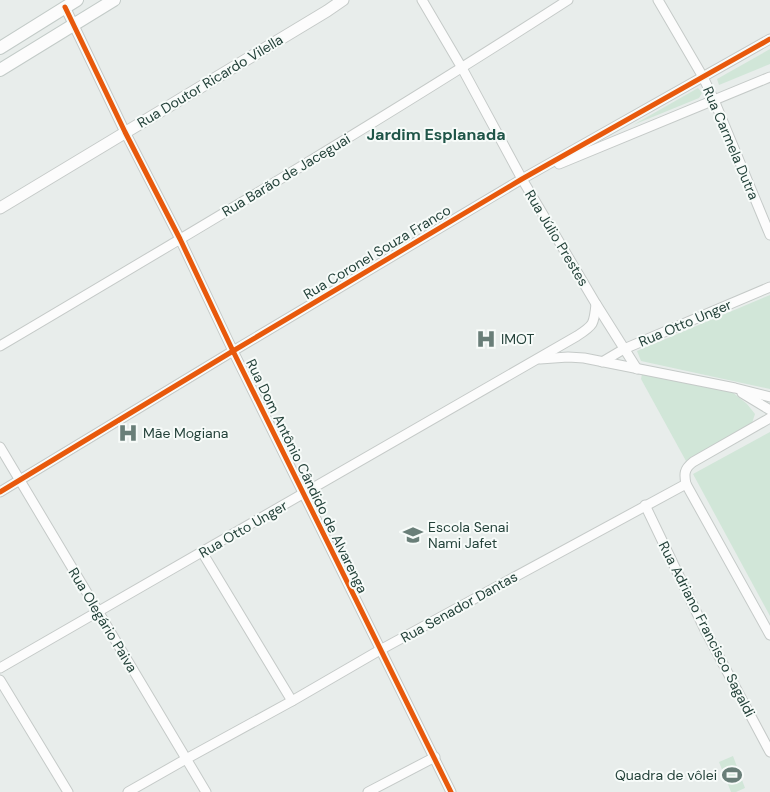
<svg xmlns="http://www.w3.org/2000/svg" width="770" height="792" font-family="'DM Sans',sans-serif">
<rect width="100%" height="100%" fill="#e8edeb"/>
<!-- green -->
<g fill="#d1e6d8">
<path d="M770,49V64L719,85L717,79Z"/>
<path d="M698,88L702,93L699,98L633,125Z"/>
<path d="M770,295V389L641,361L637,351Z"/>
<path d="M642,374L731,391L747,404L755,414L752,423L686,461L641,379Z"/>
<path d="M770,432V616L693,474Z"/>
<path d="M733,756L745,788L736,792H731L719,762Z"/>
</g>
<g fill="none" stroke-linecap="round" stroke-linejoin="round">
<defs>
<g id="minor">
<path d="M422,0L462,68L522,179L596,304L637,369"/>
<path d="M658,0L703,77L714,100L770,235"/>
<path d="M65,7L125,132L180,239L233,351L451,792"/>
<path d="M559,164L770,77"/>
<path d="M0,346C191,233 382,120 568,0"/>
<path d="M540,359L568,357L584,358L735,388L770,397"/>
<path d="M602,362L624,349L770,287"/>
<path d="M742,393L770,410"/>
<path d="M770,418L693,462C684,469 684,474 686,484L770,635"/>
<path d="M0,447L206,792"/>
<path d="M0,492L233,351L522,179L770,39"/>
<path d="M645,505L706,632L770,752"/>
<path d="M202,552L292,701"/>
<path d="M0,668L577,336C594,325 594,324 596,304"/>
<path d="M0,680L68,792"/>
<path d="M128,792L186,759L292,701L380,650L686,484"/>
<path d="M368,792L435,757"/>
</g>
<path id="tertiary" d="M0,208L327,11L343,0"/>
<g id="secondary">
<path d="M0,48L77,0"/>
<path d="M0,70L114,0"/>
</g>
</defs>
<!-- minor casing -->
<use href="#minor" stroke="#c5cac8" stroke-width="11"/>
<!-- tertiary casing -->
<use href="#tertiary" stroke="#c5cac8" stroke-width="13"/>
<!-- secondary casing -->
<use href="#secondary" stroke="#c3cbc8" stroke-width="14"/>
<!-- minor -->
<use href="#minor" stroke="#fcfcfc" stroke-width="9"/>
<!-- tertiary -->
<use href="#tertiary" stroke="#fcfcfc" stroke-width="11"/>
<!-- secondary -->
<use href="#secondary" stroke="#fcfcfc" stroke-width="12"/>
<defs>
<g id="cycleway">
<path d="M65,7L125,132L180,239L233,351L451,792"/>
<path d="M0,492L233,351L522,179L770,39"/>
</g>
</defs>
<!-- cycleway casing -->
<use href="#cycleway" stroke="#f7fbf9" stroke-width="8"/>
<!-- cycleway -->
<use href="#cycleway" stroke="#e8590c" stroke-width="5"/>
</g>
<!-- icons -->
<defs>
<symbol id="hospital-bare" viewBox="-9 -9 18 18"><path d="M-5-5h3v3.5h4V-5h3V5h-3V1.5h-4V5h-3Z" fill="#697e78" stroke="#f7fbf9" stroke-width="2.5" paint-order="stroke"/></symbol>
<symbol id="university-bare" viewBox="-9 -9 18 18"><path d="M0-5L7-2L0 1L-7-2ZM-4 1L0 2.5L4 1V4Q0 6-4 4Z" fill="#697e78" stroke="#f7fbf9" stroke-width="2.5" paint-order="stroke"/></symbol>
<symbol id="stadium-bare" viewBox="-9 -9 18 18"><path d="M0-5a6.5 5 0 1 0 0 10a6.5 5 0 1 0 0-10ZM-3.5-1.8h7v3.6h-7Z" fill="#697e78" stroke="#f7fbf9" stroke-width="2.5" paint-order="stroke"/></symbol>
</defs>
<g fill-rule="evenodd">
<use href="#hospital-bare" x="472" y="325" width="28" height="28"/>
<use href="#hospital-bare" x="114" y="419" width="28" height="28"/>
<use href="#university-bare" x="399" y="521" width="28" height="28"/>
<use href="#stadium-bare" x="718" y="761" width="28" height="28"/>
</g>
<g text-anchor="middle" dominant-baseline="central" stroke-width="4" stroke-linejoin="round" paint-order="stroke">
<!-- street labels -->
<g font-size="14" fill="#24423a" stroke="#f7fbf9">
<text transform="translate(210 81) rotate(-31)">Rua Doutor Ricardo Vilella</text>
<text transform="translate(731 143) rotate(67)">Rua Carmela Dutra</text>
<text transform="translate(286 175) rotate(-31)">Rua Barão de Jaceguai</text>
<text transform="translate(557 238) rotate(59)">Rua Júlio Prestes</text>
<text transform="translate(377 252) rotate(-31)">Rua Coronel Souza Franco</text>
<text transform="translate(685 323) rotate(-23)">Rua Otto Unger</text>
<text transform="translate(307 476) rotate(64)">Rua Dom Antônio Cândido de Alvarenga</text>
<text transform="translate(243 529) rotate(-30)">Rua Otto Unger</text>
<text transform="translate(459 607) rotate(-29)">Rua Senador Dantas</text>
<text transform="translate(103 620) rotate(59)">Rua Olegário Paiva</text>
<text transform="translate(707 629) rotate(63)">Rua Adriano Francisco Sagaldi</text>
</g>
<!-- poi labels -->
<g font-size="14" fill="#24423a" stroke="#f7fbf9" text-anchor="start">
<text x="501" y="339">IMOT</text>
<text x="143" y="433">Mãe Mogiana</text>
<text x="428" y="527">Escola Senai<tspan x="428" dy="16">Nami Jafet</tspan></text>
<text x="717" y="775" text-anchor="end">Quadra de vôlei</text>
</g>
<!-- quarter labels -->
<g font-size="16" font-weight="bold" fill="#1f5548" stroke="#f7fbf9">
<text x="436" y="134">Jardim Esplanada</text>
</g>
</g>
</svg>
